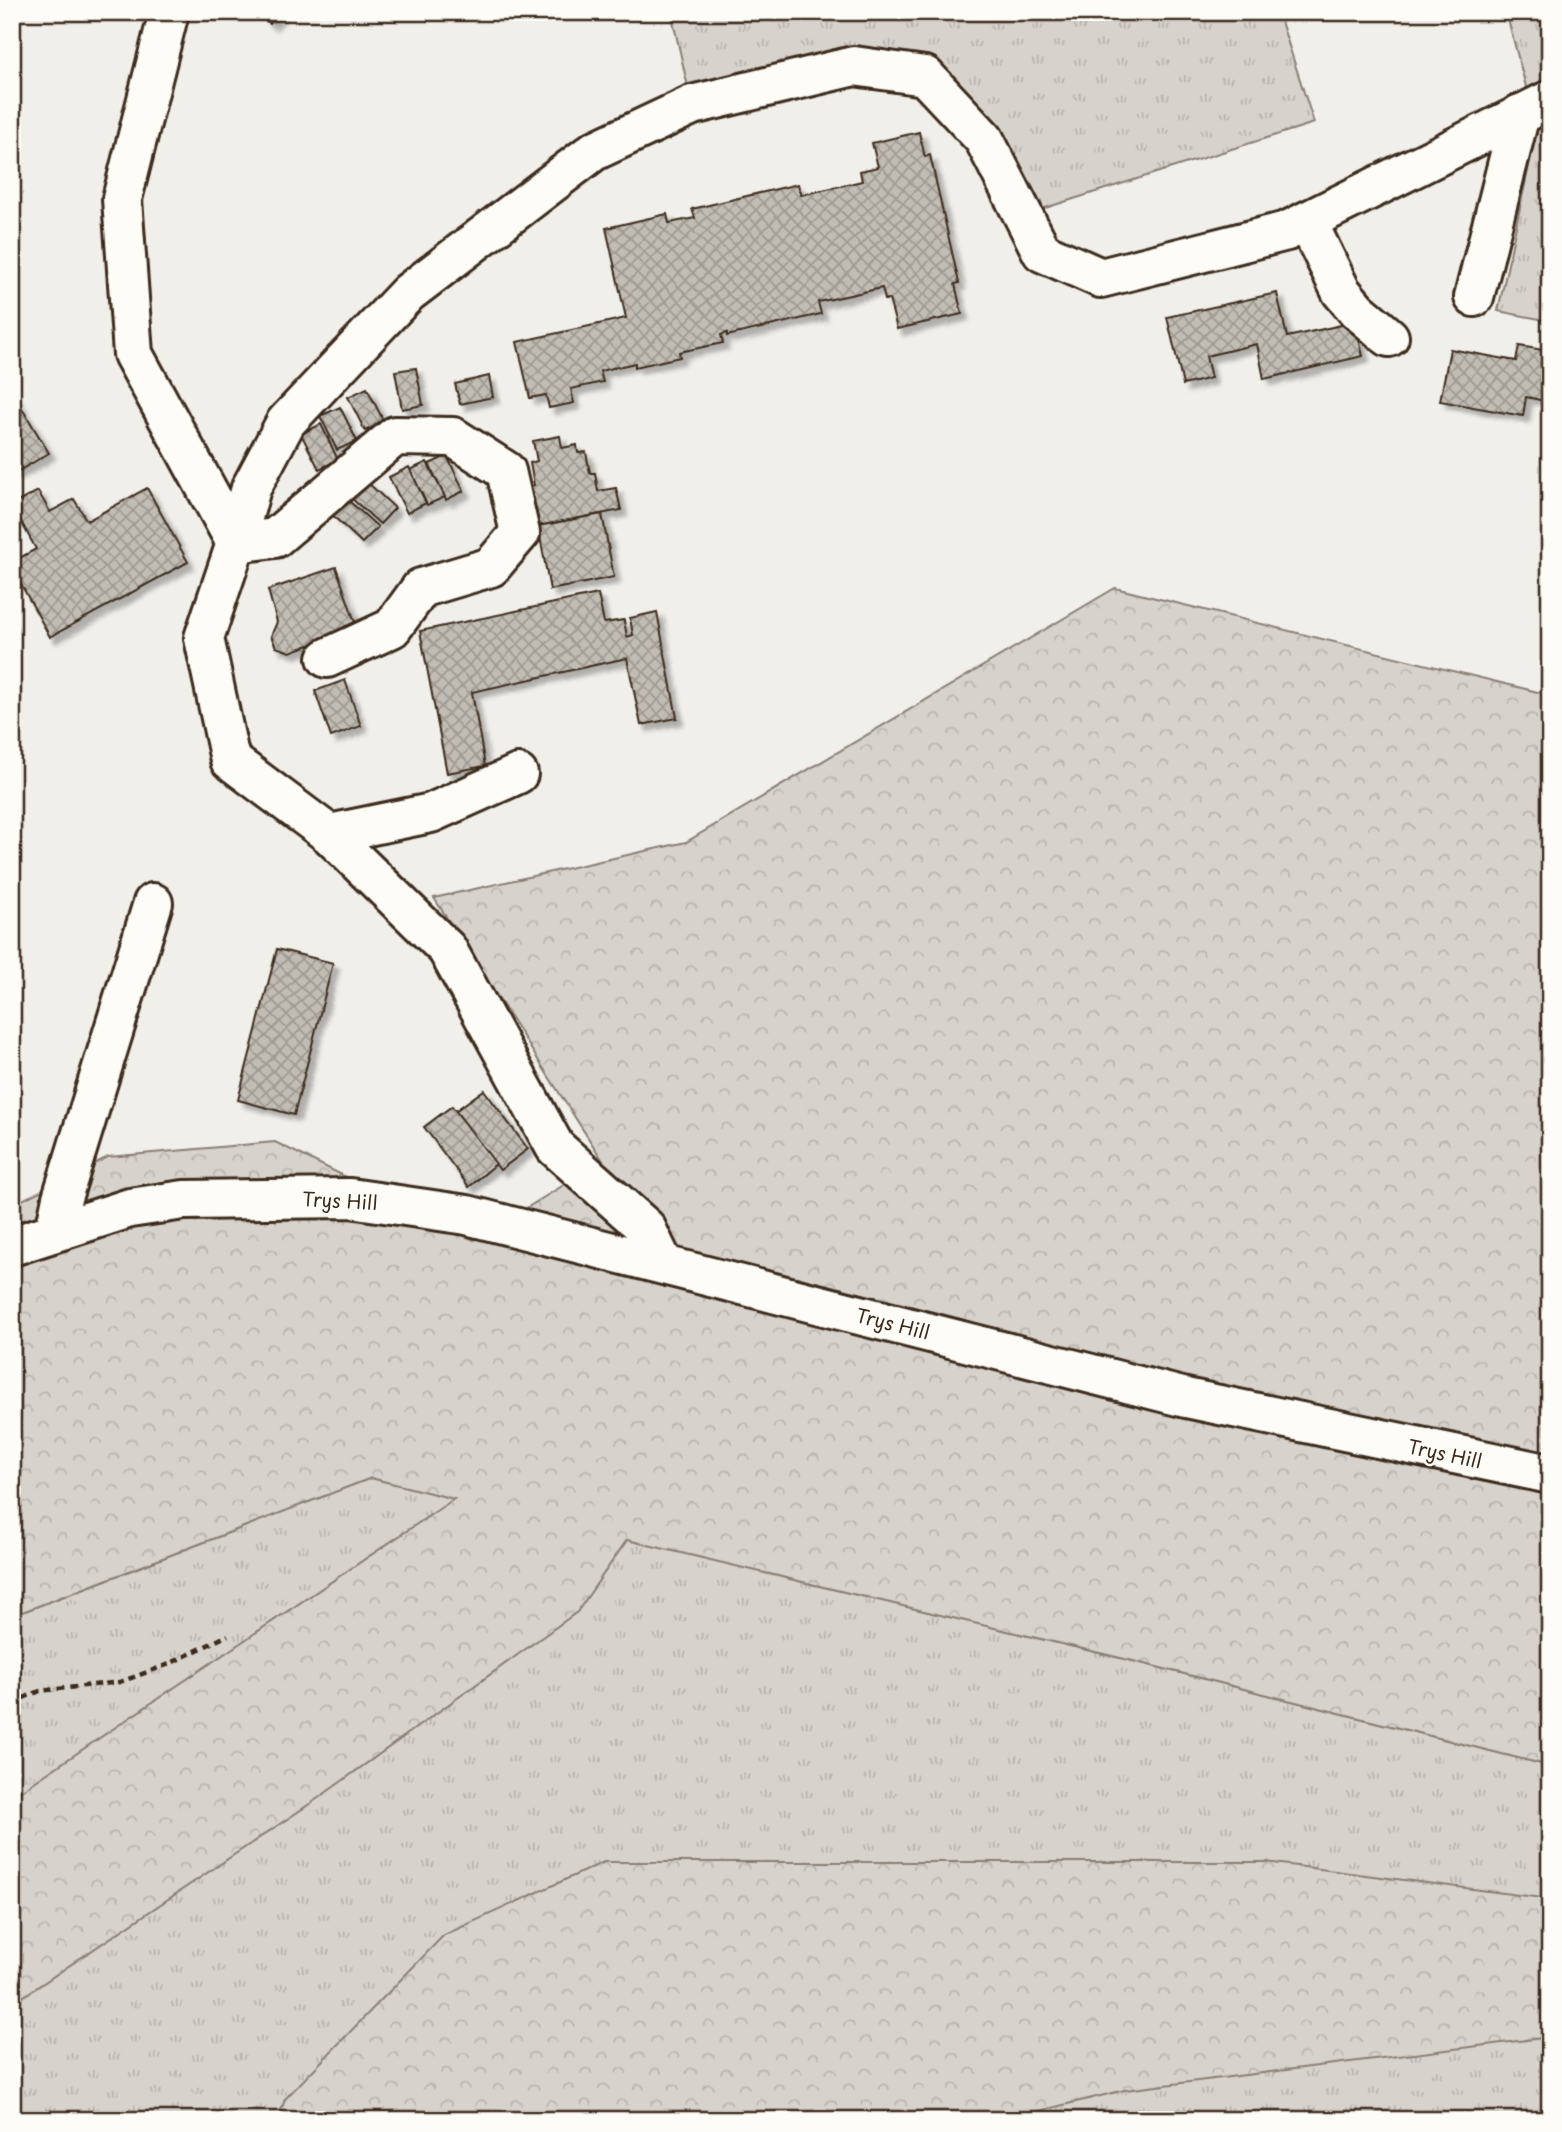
<svg xmlns="http://www.w3.org/2000/svg" width="1562" height="2132" font-family="'Playpen Sans',sans-serif">
<defs>
<pattern id="grass-tufts" width="24" height="20" patternUnits="userSpaceOnUse" patternTransform="scale(1.75)"><rect width="24" height="20" fill="#d7d2cc"/><path d="M3 7l-1-3M5 7V3M7 7l1-3M15 17l-1-3M17 17v-4M19 17l1-3" fill="none" stroke="#b9b4af"/></pattern>
<pattern id="forest-crowns" width="20" height="18" patternUnits="userSpaceOnUse" patternTransform="scale(1.75)"><rect width="20" height="18" fill="#d7d2cc"/><path d="M2 6a3 3 0 1 1 6 0M12 15a3 3 0 1 1 6 0" fill="none" stroke="#b9b4af"/></pattern>
<pattern id="building-cross-hatch" width="8" height="8" patternUnits="userSpaceOnUse" patternTransform="scale(1.75)"><rect width="8" height="8" fill="#c1bcb4"/><path d="M0 0l8 8M0 8l8-8" fill="none" stroke="#9e9992"/></pattern>
<filter id="shadow"><feDropShadow dx="6" dy="6" stdDeviation="2" flood-color="#0004"/></filter>
</defs>
<rect width="100%" height="100%" fill="#f1efea"/>
<filter id="ink" filterUnits="userSpaceOnUse"><feTurbulence type="fractalNoise" baseFrequency=".0143" numOctaves="2"/><feDisplacementMap in="SourceGraphic" scale="14" xChannelSelector="R" yChannelSelector="G"/><feConvolveMatrix kernelMatrix="1 2 1 2 8 2 1 2 1" color-interpolation-filters="sRGB"/></filter>
<g filter="url(#ink)">
<!-- grass -->
<g fill="url(#grass-tufts)" stroke="#897e75" stroke-width="2">
<path d="M671,12H1278L1314,123L1023,215L925,76L692,105Z"/>
<path d="M1506,12H1550V321L1498,311L1537,128Z"/>
<path d="M371,1478L1133,1661L1550,1766V2120H12V1616Z"/>
</g>
<!-- forest -->
<g fill="url(#forest-crowns)" stroke="#897e75" stroke-width="2">
<path d="M1115,588L1550,695V1766L1133,1661L627,1540L577,1612L317,1799L12,2004V1797L454,1499L371,1478L12,1616V1205L108,1157L275,1142L474,1240L603,1161L434,898L686,842Z"/>
<path d="M604,1862H1266L1550,1899V2037L1125,2090L1002,2120H278L285,2099L444,1935Z"/>
</g>
<!-- building -->
<g fill="url(#building-cross-hatch)" stroke="#3b2a1e" stroke-width="2" filter="url(#shadow)">
<path d="M260,12H281L270,24Z"/>
<path d="M919,132L925,157L930,155L959,283L955,284L962,314L897,329L889,299L885,300L882,288L818,302L821,314L727,336V333L721,335L723,343L679,352L680,357L635,367V363L600,371L603,382L571,389L574,403L549,408L546,395L530,398L517,342L626,318L606,228L667,214L669,223L695,218L692,209L798,184L801,195L862,181L860,171L878,167L872,143Z"/>
<path d="M1277,293L1287,337L1355,322L1363,356L1264,379L1257,344L1206,356L1211,378L1183,385L1167,317Z"/>
<path d="M1519,346L1550,351V375L1545,401L1526,397L1523,416L1440,401L1450,349L1516,361Z"/>
<path d="M416,368L423,405L402,409L395,371Z"/>
<path d="M489,376L493,397L460,404L455,384Z"/>
<path d="M367,388L384,422L365,431L348,397Z"/>
<path d="M15,397L49,453L12,475V398Z"/>
<path d="M340,407L357,441L337,450L320,416Z"/>
<path d="M321,424L338,460L319,469L301,434Z"/>
<path d="M560,436L562,448L577,445L578,453L586,452L590,473H595L598,491L616,488L621,510L538,526L531,486L534,485L530,463L537,461L533,441Z"/>
<path d="M447,456L464,491L446,500L429,464Z"/>
<path d="M427,462L445,497L427,505L410,470Z"/>
<path d="M409,467L426,503L407,513L389,477Z"/>
<path d="M366,481L395,508L380,524L350,497Z"/>
<path d="M147,488L188,562L50,637L12,568V562L36,549L12,505L38,491L50,512L74,499L87,521Z"/>
<path d="M348,500L378,527L362,543L333,516Z"/>
<path d="M602,514L614,577L550,590L538,526Z"/>
<path d="M336,567L357,628L290,652L276,647L271,636L277,622L268,590Z"/>
<path d="M598,594L604,623L624,620L627,637L633,635L630,618L657,612L677,718L641,725L627,658L472,692L485,766L447,773L420,631Z"/>
<path d="M345,680L361,726L331,737L315,691Z"/>
<path d="M277,949L333,963L294,1115L238,1100Z"/>
<path d="M484,1090L528,1149L500,1170L455,1111Z"/>
<path d="M452,1106L496,1164L469,1187L424,1127Z"/>
</g>
<g fill="none" stroke-linecap="round" stroke-linejoin="round">
<defs>
<g id="minor">
<path d="M169,12L122,199L133,354L236,543L275,538L395,436L453,437L506,471L520,533L491,567L421,588L392,628L327,658"/>
<path d="M1307,221L1341,291L1357,310L1389,337"/>
<path d="M1474,297L1520,114"/>
<path d="M329,834L431,813L518,774"/>
<path d="M55,1231L62,1198L153,903"/>
<path d="M663,1263L646,1228L555,1147L447,949L329,834L230,760L204,638L236,543L251,488L286,422L408,293L594,151L692,105L854,66L925,76L984,139L1042,252L1101,278L1287,231L1550,100"/>
</g>
<path id="major" d="M12,1246L130,1208L184,1200L350,1198L467,1215L1186,1398L1550,1474"/>
</defs>
<!-- minor casing -->
<use href="#minor" stroke="#3b2a1e" stroke-width="44"/>
<!-- major casing -->
<use href="#major" stroke="#3b2a1e" stroke-width="44"/>
<!-- path -->
<path stroke="#3b2a1e" stroke-width="4.5" stroke-dasharray="7 5" stroke-linecap="butt" d="M12,1703L40,1691L120,1682L167,1665L228,1635"/>
<!-- minor -->
<use href="#minor" stroke="#fdfcf7" stroke-width="38"/>
<!-- major -->
<use href="#major" stroke="#fdfcf7" stroke-width="38"/>
</g>
</g>
<g text-anchor="middle" dominant-baseline="central" stroke-width="5" stroke-linejoin="round" paint-order="stroke">
<!-- street labels -->
<g font-size="19" fill="#3b2a1e" stroke="#fdfcf7">
<text transform="translate(340 1200) rotate(3)">Trys Hill</text>
<text transform="translate(893 1323) rotate(14)">Trys Hill</text>
<text transform="translate(1445 1453) rotate(12)">Trys Hill</text>
</g>
</g>
<!-- margin -->
<rect width="1562" height="2132" fill="none" stroke="#fdfcf7" stroke-width="42"/>
<rect x="21" y="21" width="1520" height="2090" fill="none" stroke="#3b2a1e" stroke-width="2.5" filter="url(#ink)"/>
</svg>
